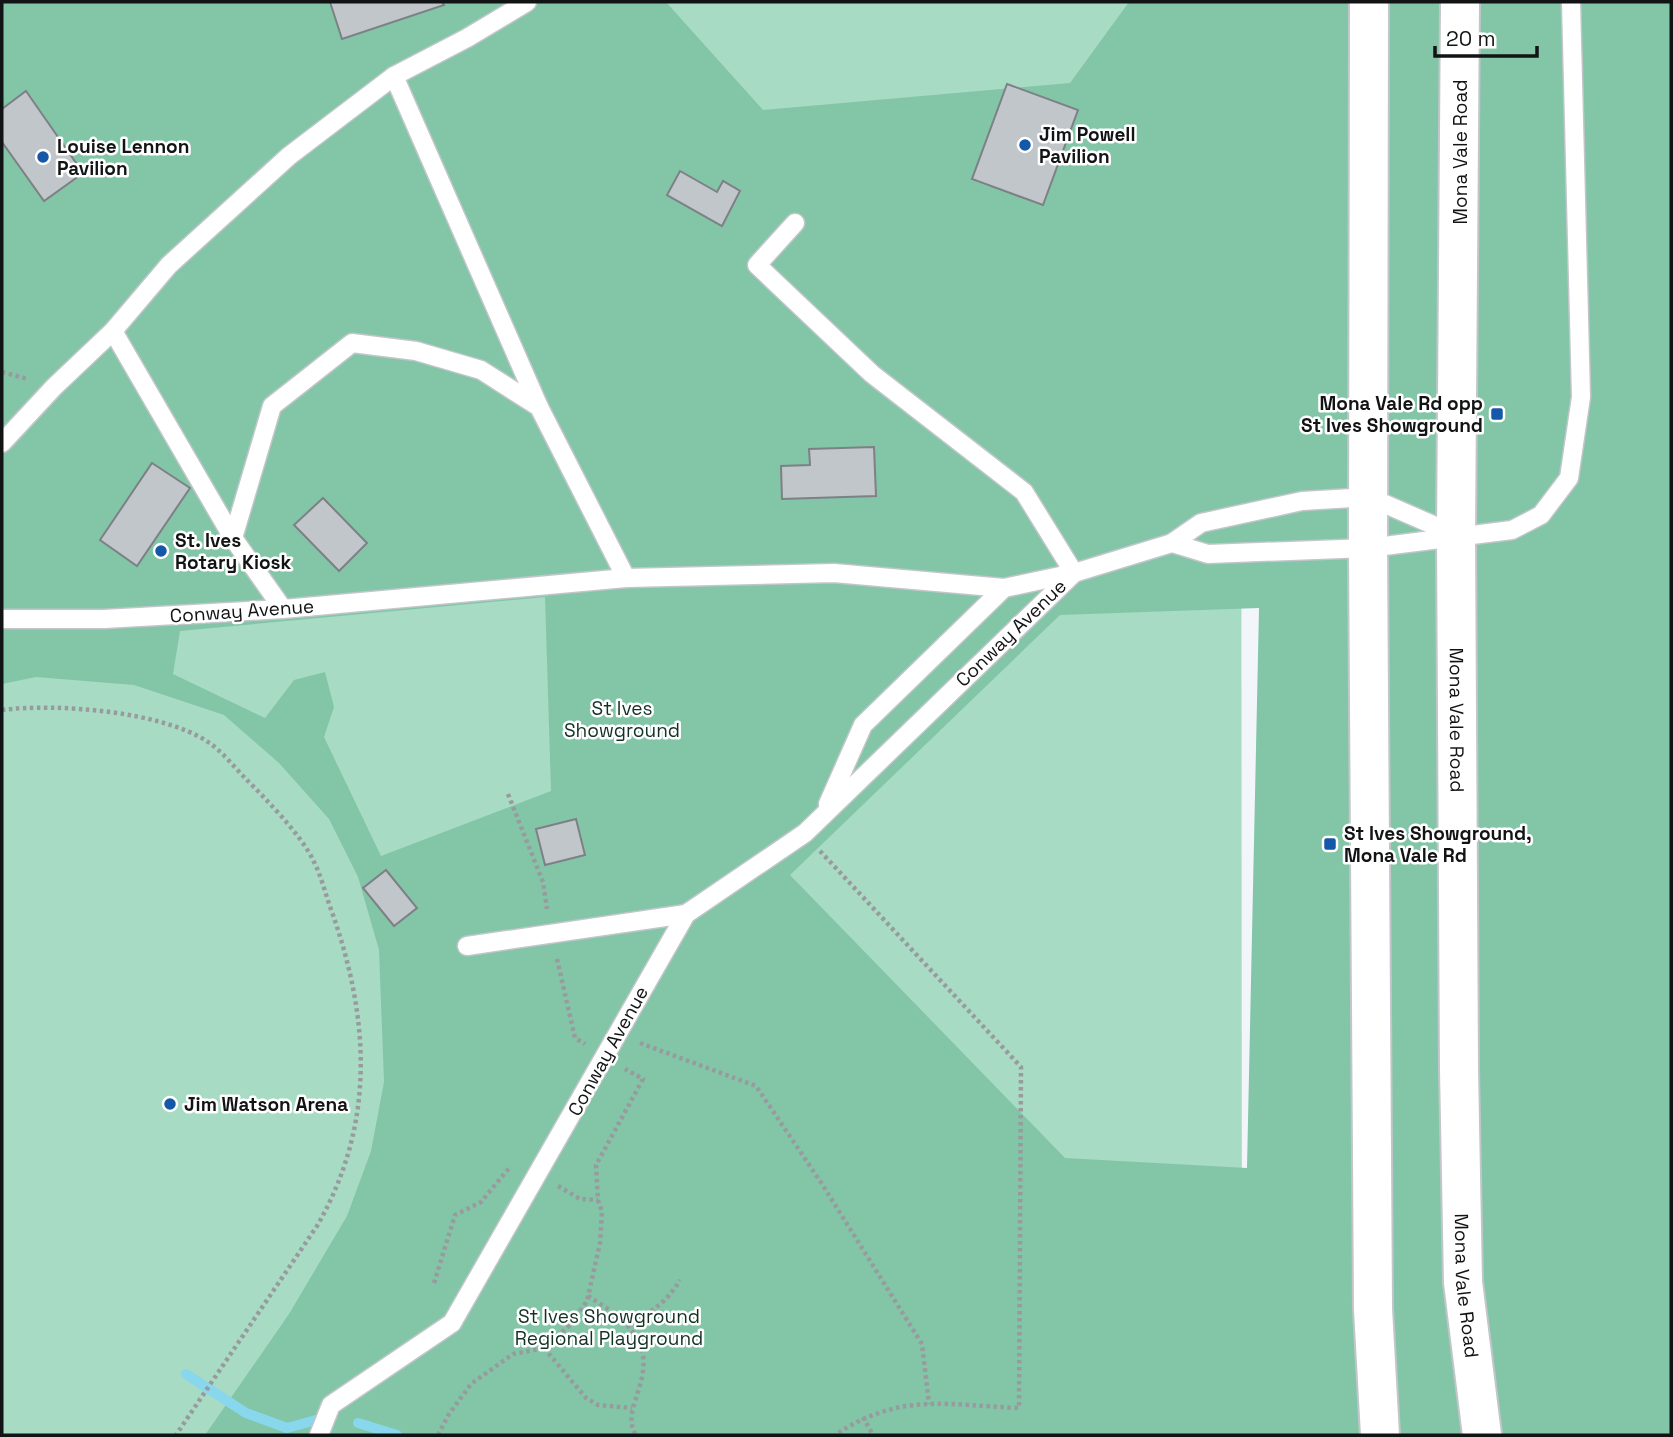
<svg xmlns="http://www.w3.org/2000/svg" width="1673" height="1437" font-family="'Space Grotesk',sans-serif">
<rect width="100%" height="100%" fill="#f2f6fb"/>
<!-- green -->
<path fill="#a8dbc3" d="M2,2H1241L1242,1435H2Z"/>
<!-- forest -->
<path fill="#82c6a7" fill-rule="evenodd" d="M2,2H666L763,110L1070,83L1129,2H1671V1435H205L289,1314L347,1216L371,1151L384,1082L379,950L358,877L329,819L279,763L224,715L134,685L36,677L2,684ZM545,597L551,791L381,856L324,737L334,707L325,672L294,680L265,718L173,674L180,631ZM1259,608L1247,1168L1065,1158L790,875L1060,615Z"/>
<g fill="none" stroke-linecap="round" stroke-linejoin="round">
<!-- stream -->
<g stroke="#89d7ed" stroke-width="10">
<path d="M186,1374L246,1413L287,1428L316,1420"/>
<path d="M358,1423L397,1435"/>
</g>
</g>
<!-- building -->
<g fill="#c1c6ca" stroke="#7d8185" stroke-width="2">
<path d="M330,2H442L444,5L342,39Z"/>
<path d="M1007,84L1078,110L1043,205L972,179Z"/>
<path d="M26,91L83,173L44,201L2,142V109Z"/>
<path d="M680,171L717,192L723,181L740,191L722,226L667,195Z"/>
<path d="M874,447L876,496L782,499L781,466L810,465L809,449Z"/>
<path d="M152,463L190,488L137,566L100,540Z"/>
<path d="M323,498L367,543L339,571L294,525Z"/>
<path d="M576,819L585,855L545,865L536,829Z"/>
<path d="M386,870L417,908L394,926L363,888Z"/>
</g>
<g fill="none" stroke-linecap="round" stroke-linejoin="round">
<defs>
<g id="service">
<path d="M394,76L539,407"/>
<path d="M795,223L757,265L872,374L1024,492L1074,573"/>
<path d="M113,331L233,538L283,609"/>
<path d="M2,443L54,387L113,331L169,265L289,156L394,76L467,38L527,2"/>
<path d="M233,538L272,406L352,343L416,351L481,370L539,407L626,578"/>
<path d="M1172,543L1208,554L1368,548L1512,530L1541,515L1569,478L1581,397L1571,2"/>
<path d="M2,619H104L283,609L626,578L834,573L1004,588L1074,573L1172,543L1201,523L1302,501L1369,497L1456,535"/>
<path d="M828,804L863,725L1004,588"/>
<path d="M467,946L686,914"/>
<path d="M319,1435L331,1405L452,1323L686,914L805,833L1074,573"/>
</g>
<g id="trunk">
<path d="M1369,2L1368,548L1373,1309L1380,1435"/>
<path id="s1" d="M1460,2L1456,535L1459,1069L1463,1282L1482,1435"/>
</g>
</defs>
<!-- service casing -->
<use href="#service" stroke="#c2c6ca" stroke-width="21"/>
<!-- trunk casing -->
<use href="#trunk" stroke="#c2c6ca" stroke-width="42"/>
<!-- path -->
<g stroke="#989b9e" stroke-width="4.5" stroke-dasharray="3.5 3.5" stroke-linecap="butt">
<path d="M2,372L28,379"/>
<path d="M2,710C56,703 162,711 208,742C222,751 234,767 246,779C265,798 302,836 313,860C322,877 326,897 333,915C370,1022 375,1125 317,1226L176,1435"/>
<path d="M508,794L543,882L547,909"/>
<path d="M820,851L1021,1067L1019,1408C945,1405 900,1392 835,1435"/>
<path d="M557,959L575,1038L585,1044"/>
<path d="M640,1043L756,1086L822,1184L922,1344L929,1404"/>
<path d="M558,1186L580,1199L598,1200"/>
<path d="M434,1283L455,1215L481,1202L510,1167"/>
<path d="M588,1296C600,1304 614,1312 624,1322C671,1367 616,1406 636,1435"/>
<path d="M625,1322C651,1314 666,1303 680,1280"/>
<path d="M544,1348L586,1398L598,1405L632,1408"/>
<path d="M863,1417L873,1435"/>
<path d="M438,1435L449,1414L471,1384L513,1354L544,1348L570,1325L587,1301L600,1243L602,1212L598,1200L596,1165L643,1079L625,1069"/>
</g>
<!-- service -->
<use href="#service" stroke="#fff" stroke-width="18"/>
<!-- trunk -->
<use href="#trunk" stroke="#fff" stroke-width="38"/>
</g>
<!-- markers -->
<g fill="#1558a8" stroke="#fff" stroke-width="2.5">
<circle cx="1025" cy="145" r="7"/>
<circle cx="43" cy="157" r="7"/>
<rect x="1490" y="407" width="14" height="14" rx="3.5"/>
<circle cx="161" cy="551" r="7"/>
<rect x="1323" y="837" width="14" height="14" rx="3.5"/>
<circle cx="170" cy="1104" r="7"/>
</g>
<g text-anchor="middle" dominant-baseline="central" stroke-width="5" stroke-linejoin="round" paint-order="stroke">
<!-- poi labels -->
<g font-size="19" font-weight="bold" fill="#121314" stroke="#fff" text-anchor="start">
<text x="1039" y="134">Jim Powell<tspan x="1039" dy="22">Pavilion</tspan></text>
<text x="57" y="146">Louise Lennon<tspan x="57" dy="22">Pavilion</tspan></text>
<text x="1483" y="403" text-anchor="end">Mona Vale Rd opp<tspan x="1483" dy="22">St Ives Showground</tspan></text>
<text x="175" y="540">St. Ives<tspan x="175" dy="22">Rotary Kiosk</tspan></text>
<text x="1344" y="833">St Ives Showground,<tspan x="1344" dy="22">Mona Vale Rd</tspan></text>
<text x="184" y="1104">Jim Watson Arena</text>
</g>
<!-- street labels -->
<g font-size="19" fill="#121314" stroke="#fff">
<text transform="translate(1460 152) rotate(-90)">Mona Vale Road</text>
<text transform="translate(242 611) rotate(-4)">Conway Avenue</text>
<text transform="translate(1011 633) rotate(-44)">Conway Avenue</text>
<text stroke="none"><textPath href="#s1" startOffset="718">Mona Vale Road</textPath></text>
<text transform="translate(608 1051) rotate(-61)">Conway Avenue</text>
<text stroke="none"><textPath href="#s1" startOffset="1284">Mona Vale Road</textPath></text>
</g>
<!-- park labels -->
<g font-size="19" fill="#133225" stroke="#fff">
<text x="622" y="708">St Ives<tspan x="622" dy="22">Showground</tspan></text>
<text x="609" y="1316">St Ives Showground<tspan x="609" dy="22">Regional Playground</tspan></text>
</g>
</g>
<!-- border -->
<rect width="1673" height="1437" fill="none" stroke="#121314" stroke-width="7"/>
<!-- scale -->
<path d="M1435 46v10h102v-10" fill="none" stroke="#121314" stroke-width="3.5"/>
<text x="1446" y="46" font-size="21" fill="#121314" stroke="#ffffff" stroke-width="5" paint-order="stroke">20 m</text>
</svg>
